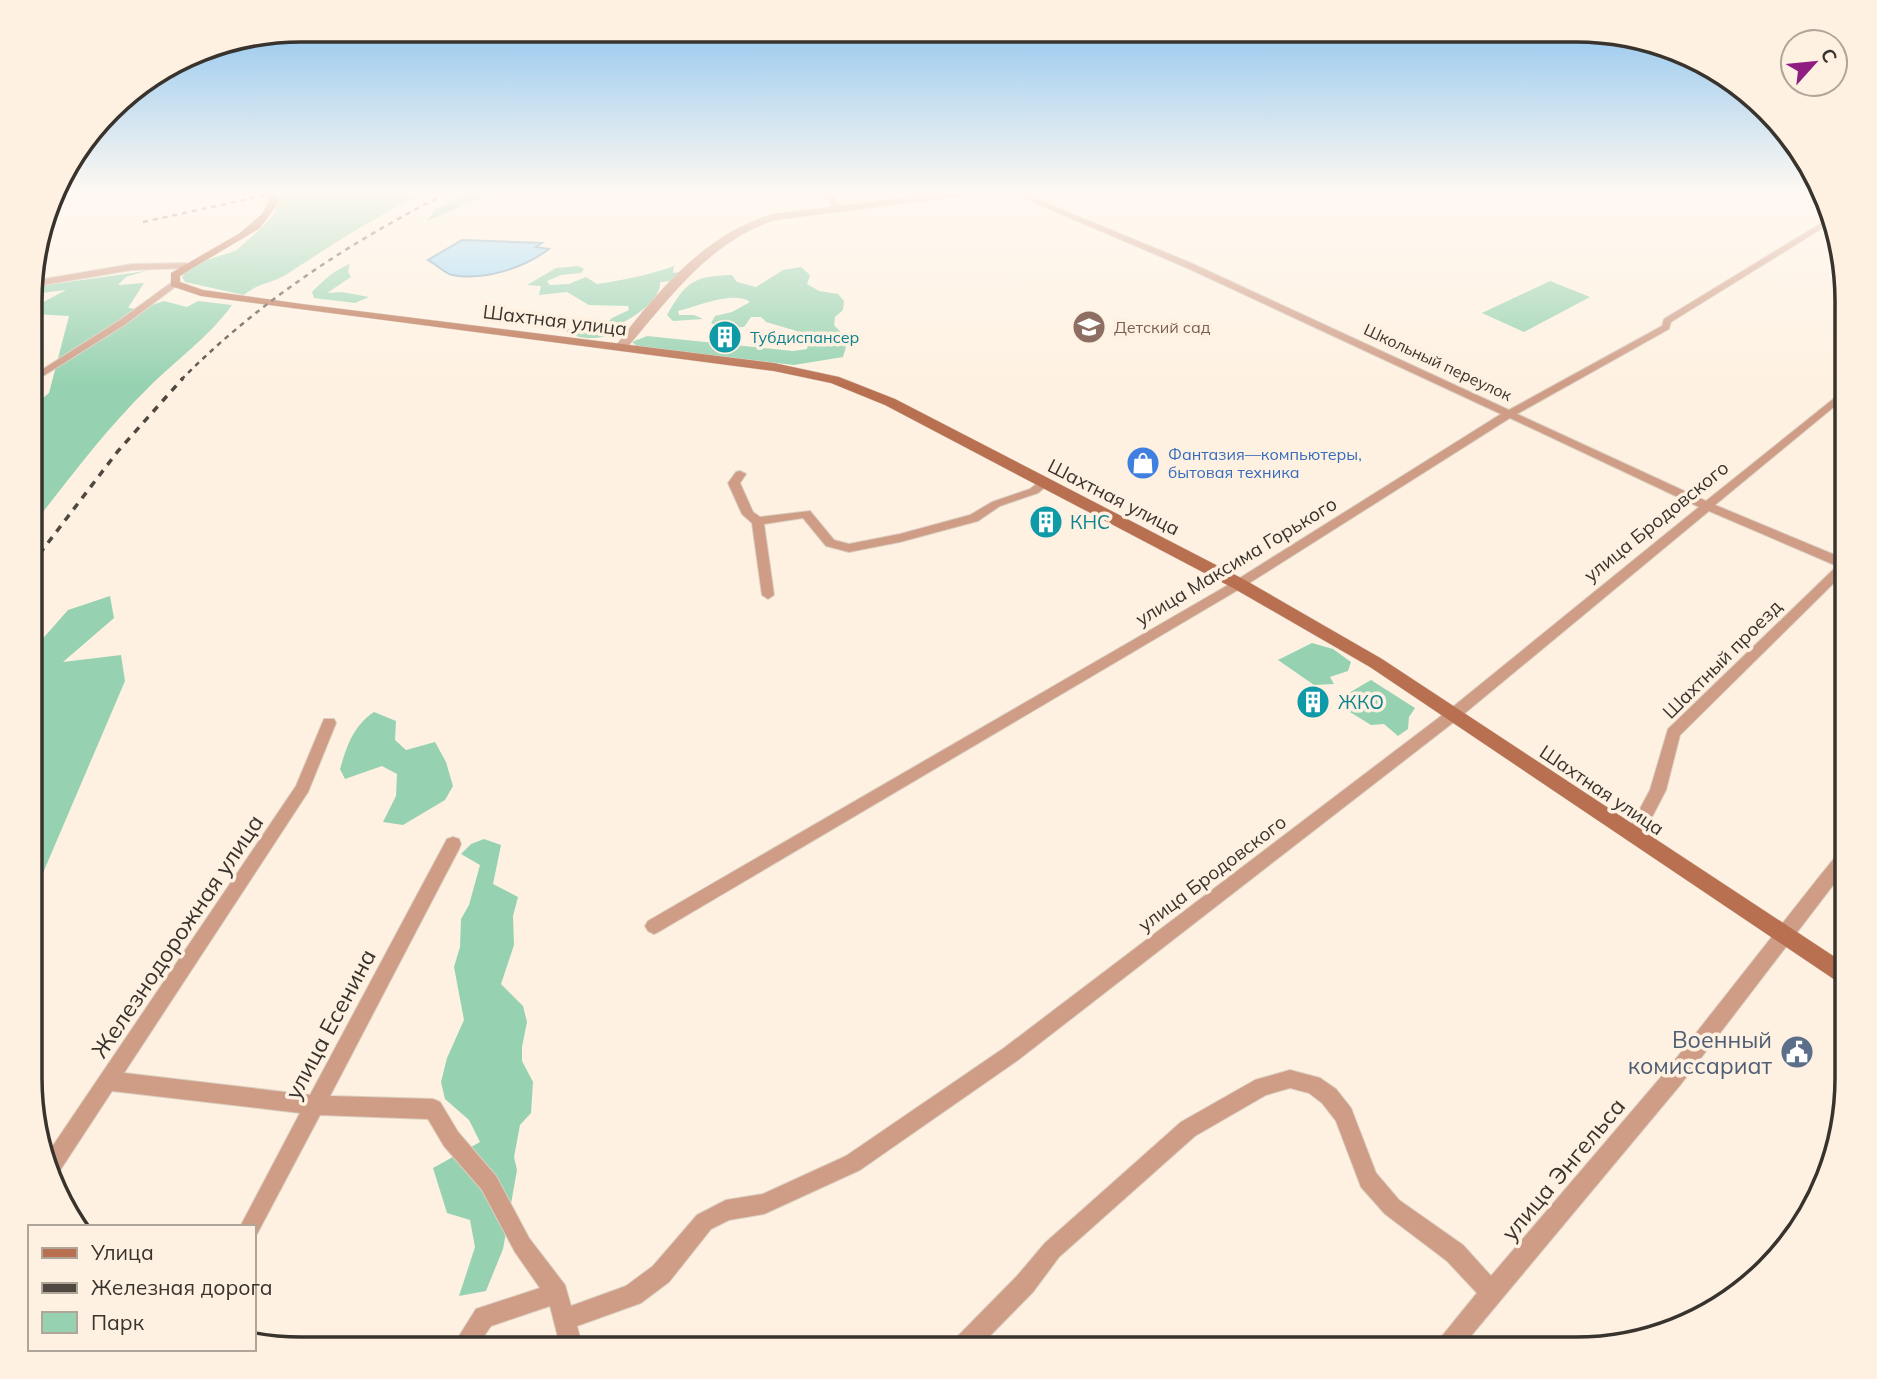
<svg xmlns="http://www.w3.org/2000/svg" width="1877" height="1379" font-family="Mulish,sans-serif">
<rect width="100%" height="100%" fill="#fef1e1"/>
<!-- green -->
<g fill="#96d2b1">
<path d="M288,192H426C377,215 332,245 287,274C274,283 257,283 244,295L185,282L182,277C193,260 217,258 235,251C238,250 271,219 274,215C278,209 277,200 280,194Z"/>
<path d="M468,192H497L427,221L435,210Z"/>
<path d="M350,264L348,272L351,277L327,293L342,292L369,297L355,303L314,298L312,292C324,280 334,270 350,264Z"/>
<path d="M578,266L584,269L581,273L561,275L547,281L550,285L569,284L586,277L597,284C620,281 653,274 674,266L673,273L685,271L671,281L660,282C662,298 634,318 621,323L620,330C606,340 577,342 564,329L600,330L612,318L629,310L628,306L589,305L567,292L539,295L541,286L527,285L556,268Z"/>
<path d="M801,267L810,275L807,284L819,291L838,294L844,301L843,310L835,317L834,325L848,340L843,357L794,365L638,347L632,342L647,336L793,351L807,349L810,335L766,322L761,317H751L744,327L719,328L711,323L715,316L732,312L750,302C735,290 697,306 678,311L679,315H694L703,319L673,321L667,315C686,282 693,276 732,275L737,282L756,287L783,270Z"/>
<path d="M146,271L126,277L118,285L144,283L128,308L140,309L164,301L187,307L198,301L232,305C209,337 177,359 149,387C105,430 69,479 32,526V407L49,393L69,316L32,314V308L66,290L32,294V287Z"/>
<path d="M1550,281L1590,297L1524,332L1482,313Z"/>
<path d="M110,596L114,618L63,662L121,655L125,681L31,901V652L68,610Z"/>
<path d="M1312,643L1333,649L1351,662L1348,671L1330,677L1334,684L1314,685L1278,660Z"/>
<path d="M1371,680L1415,708L1409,717L1408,729L1398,736L1384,724L1371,725L1345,709L1347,694Z"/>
<path d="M374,712L396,721L395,740L406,750L435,742L446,762L453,786L445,800L403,825L383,822L396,796L397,774L382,766L345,779L340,769C347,746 353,726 374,712Z"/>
<path d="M484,839L501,845L493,884L518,897L513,916L514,945L501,984L523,1006L527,1022L522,1047V1061L533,1082L531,1113L520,1125L514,1157L517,1170L503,1249L486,1291L459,1296L475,1247L470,1220L447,1213L433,1168L480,1142L469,1120L445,1099L441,1082L447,1058L464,1020L454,967L460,947L461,919L469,905L480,865L461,854L471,844Z"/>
</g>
<!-- water -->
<path fill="#9cd8f7" stroke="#7ea6ba" stroke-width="2" d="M462,240L542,243L536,247L549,249C524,268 484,281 452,275C444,273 436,264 428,260Z"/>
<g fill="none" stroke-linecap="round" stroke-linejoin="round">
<defs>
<g id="minor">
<path d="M822,192H830L842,208L841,210H835Z"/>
<path d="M1009,192H1019L1191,263L1509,410L1662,326L1664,319L1828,219L1829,224L1671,322L1669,329L1517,414L1706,501L1847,388V396L1715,505L1847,560V570L1680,735L1666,790L1640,840L1634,842L1628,840L1626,835L1650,790L1668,729L1837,566L1709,511L1459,718L1018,1060L860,1170L764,1214L729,1220L711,1229L669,1282L641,1303L577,1326L583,1349H561L550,1306L491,1326L475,1349H451L476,1309L540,1288L515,1252L482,1190L444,1146L428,1119L320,1115L257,1234L254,1236V1227H240L300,1113L112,1091L57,1175L52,1177L46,1156L296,786L324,719H334L336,723L308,792L124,1073L310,1095L447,839L453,837L459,839L461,844L459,849L330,1096L433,1099L440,1102L458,1132L496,1176L529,1238L565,1285L571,1306L626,1286L653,1266L697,1215L726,1200L763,1194L846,1156L1004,1048L1449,710L1699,507L1510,418L1243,587L660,931L654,934L648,931L645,926L648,921L1235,581L1501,414L1185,267Z"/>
<path d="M186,263L190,266L189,268L132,270L32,287V281L132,264Z"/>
<path d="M172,282L179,284L126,324L32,383V376L120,320Z"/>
<path d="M740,471L746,474L740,483L753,512L760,517L810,511L834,540L849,544L900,534L970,515L992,502L1030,489L1040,481H1048L1050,483L1038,493L1000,506L978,521L900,542L849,552L826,546L803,518L764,524L774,595L768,599L762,595L752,523L742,514L728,483L736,472Z"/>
<path d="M1847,848V867L1681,1084L1460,1349H1435L1438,1341L1477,1293L1447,1261L1385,1214L1361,1187L1336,1121L1322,1103L1309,1093L1290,1088L1266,1095L1195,1136L1059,1257L1033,1292L977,1349H950L953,1341L1017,1276L1045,1243L1181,1122L1255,1080L1290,1070L1320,1078L1336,1089L1351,1108L1376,1173L1399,1200L1463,1245L1491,1276L1667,1070L1819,877L1841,850Z"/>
</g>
<g id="tertiary">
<path d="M951,192H976L971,195L775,220C708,242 669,299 624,351L614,348C656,293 705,233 774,214Z"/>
<path d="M1795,192H1807L1823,198L1825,205Z"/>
</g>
<path id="secondary" d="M265,192H275L279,202L260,228L191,269L180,276V282L203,290L302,304L774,363L839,377L895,399L1245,580L1382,659L1847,965V988L1370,667L1233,588L885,405L831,383L774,371L201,296L171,286V273L240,233L262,214L269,202Z"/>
</defs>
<!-- minor casing -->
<use href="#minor" stroke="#dacfc1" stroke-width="2"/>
<!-- tertiary casing -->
<use href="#tertiary" stroke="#dacfc1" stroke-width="1"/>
<!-- secondary casing -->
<use href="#secondary" stroke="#dacfc1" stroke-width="1"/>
<!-- minor -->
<use href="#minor" fill="#cf9c86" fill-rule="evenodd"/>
<!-- tertiary -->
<use href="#tertiary" fill="#cf9c86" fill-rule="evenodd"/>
<!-- secondary -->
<use href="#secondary" fill="#b97050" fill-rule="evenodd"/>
<!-- rail-far1 -->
<g stroke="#4e4841" stroke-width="2.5" stroke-dasharray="5 5" stroke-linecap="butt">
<path d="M143,222L280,192"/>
<path d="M181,380C259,301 350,242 449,192"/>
</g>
<!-- rail -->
<path stroke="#4e4841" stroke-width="3.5" stroke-dasharray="7 7" stroke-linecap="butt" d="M31,565L118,451L183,378"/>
</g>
<!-- sky -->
<linearGradient id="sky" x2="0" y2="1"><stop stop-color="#89c2ee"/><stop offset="0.5" stop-color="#fff9f2"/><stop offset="1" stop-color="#fff9f2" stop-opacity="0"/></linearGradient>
<rect width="1877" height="385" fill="url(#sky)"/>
<!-- icons -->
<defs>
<symbol id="school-disc" viewBox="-11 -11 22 22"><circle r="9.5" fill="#8d6e63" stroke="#fef1e1"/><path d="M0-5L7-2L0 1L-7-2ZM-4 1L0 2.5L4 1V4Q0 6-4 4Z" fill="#fff"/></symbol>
<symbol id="building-disc" viewBox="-11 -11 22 22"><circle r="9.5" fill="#0f9aa8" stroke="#fef1e1"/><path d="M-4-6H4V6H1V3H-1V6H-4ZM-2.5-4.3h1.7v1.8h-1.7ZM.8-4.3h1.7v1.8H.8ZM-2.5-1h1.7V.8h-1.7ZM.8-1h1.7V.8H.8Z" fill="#fff"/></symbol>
<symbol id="shop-disc" viewBox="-11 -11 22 22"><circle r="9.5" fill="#3f7fe0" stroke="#fef1e1"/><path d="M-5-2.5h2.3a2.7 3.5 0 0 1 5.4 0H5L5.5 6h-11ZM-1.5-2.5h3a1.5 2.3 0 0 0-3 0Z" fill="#fff"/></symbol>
<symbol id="civic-disc" viewBox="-11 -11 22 22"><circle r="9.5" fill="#5c6f8a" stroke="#fef1e1"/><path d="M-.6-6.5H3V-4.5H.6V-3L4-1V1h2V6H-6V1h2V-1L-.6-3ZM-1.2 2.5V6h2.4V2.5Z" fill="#fff"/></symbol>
</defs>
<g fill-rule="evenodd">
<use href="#school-disc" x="1070" y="308" width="38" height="38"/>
<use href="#building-disc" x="706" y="318" width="38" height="38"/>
<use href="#shop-disc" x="1124" y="444" width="38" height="38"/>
<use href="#building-disc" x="1027" y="503" width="38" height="38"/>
<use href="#building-disc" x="1294" y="683" width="38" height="38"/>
<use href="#civic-disc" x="1778" y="1033" width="38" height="38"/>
</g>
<g text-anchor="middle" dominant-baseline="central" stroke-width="7" stroke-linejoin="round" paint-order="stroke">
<!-- far-education labels -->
<g font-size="16" fill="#785e54" stroke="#fef1e1" text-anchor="start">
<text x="1114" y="327">Детский сад</text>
</g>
<!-- far-culture labels -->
<g font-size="16" fill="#0d838f" stroke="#fef1e1" text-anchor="start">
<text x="750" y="337">Тубдиспансер</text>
</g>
<!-- far-street labels -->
<g font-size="16" fill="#38332d" stroke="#fef1e1">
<text transform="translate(1438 362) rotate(25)">Школьный переулок</text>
</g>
<!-- far-shop labels -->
<g font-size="16" fill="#366cbe" stroke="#fef1e1" text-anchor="start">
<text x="1168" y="454">Фантазия—компьютеры,<tspan x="1168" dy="18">бытовая техника</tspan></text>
</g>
<!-- street labels -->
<g font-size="19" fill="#38332d" stroke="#fef1e1">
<text transform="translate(555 320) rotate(7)">Шахтная улица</text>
<text transform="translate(1114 497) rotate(27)">Шахтная улица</text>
<text transform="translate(1656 521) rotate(-39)">улица Бродовского</text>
<text transform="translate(1236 561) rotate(-31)">улица Максима Горького</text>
<text transform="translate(1722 659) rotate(-45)">Шахтный проезд</text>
<text transform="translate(1602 790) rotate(34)">Шахтная улица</text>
<text transform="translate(1212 873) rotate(-37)">улица Бродовского</text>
</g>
<!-- culture labels -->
<g font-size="19" fill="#0d838f" stroke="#fef1e1" text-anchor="start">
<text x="1070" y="522">КНС</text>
<text x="1338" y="702">ЖКО</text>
</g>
<!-- near-street labels -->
<g font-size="23" fill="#38332d" stroke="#fef1e1">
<text transform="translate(177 936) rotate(-56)">Железнодорожная улица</text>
<text transform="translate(330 1024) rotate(-62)">улица Есенина</text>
<text transform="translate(1563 1169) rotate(-50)">улица Энгельса</text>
</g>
<!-- near-service labels -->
<g font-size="23" fill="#4e5e75" stroke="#fef1e1" text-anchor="end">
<text x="1772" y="1039">Военный<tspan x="1772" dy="26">комиссариат</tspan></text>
</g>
</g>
<!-- crop -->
<path d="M0 0H1877V1379H0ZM301 42H1576A259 259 0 0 1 1835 301V1078A259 259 0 0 1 1576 1337H301A259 259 0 0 1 42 1078V301A259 259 0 0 1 301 42Z" fill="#fef1e1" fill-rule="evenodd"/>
<path fill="none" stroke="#38332d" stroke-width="3.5" d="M301 42H1576A259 259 0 0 1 1835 301V1078A259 259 0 0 1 1576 1337H301A259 259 0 0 1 42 1078V301A259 259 0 0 1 301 42Z"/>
<!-- legend -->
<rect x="28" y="1225" width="228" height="126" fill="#fef1e1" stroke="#afa599" stroke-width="2"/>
<rect x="42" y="1248" width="35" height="10" fill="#b97050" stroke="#afa599" stroke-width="2"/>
<text x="91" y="1260" font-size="21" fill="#38332d">Улица</text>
<rect x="42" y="1283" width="35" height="10" fill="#4e4841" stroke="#afa599" stroke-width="2"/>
<text x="91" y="1295" font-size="21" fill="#38332d">Железная дорога</text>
<rect x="42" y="1312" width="35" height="21" fill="#96d2b1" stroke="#afa599" stroke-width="2"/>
<text x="91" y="1330" font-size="21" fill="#38332d">Парк</text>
<!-- north arrow -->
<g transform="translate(1814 63) rotate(63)"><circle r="33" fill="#fef1e1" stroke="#afa599" stroke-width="2"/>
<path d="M0-5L12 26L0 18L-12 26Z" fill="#8e1f81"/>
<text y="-10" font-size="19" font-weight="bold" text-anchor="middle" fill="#38332d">С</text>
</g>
</svg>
